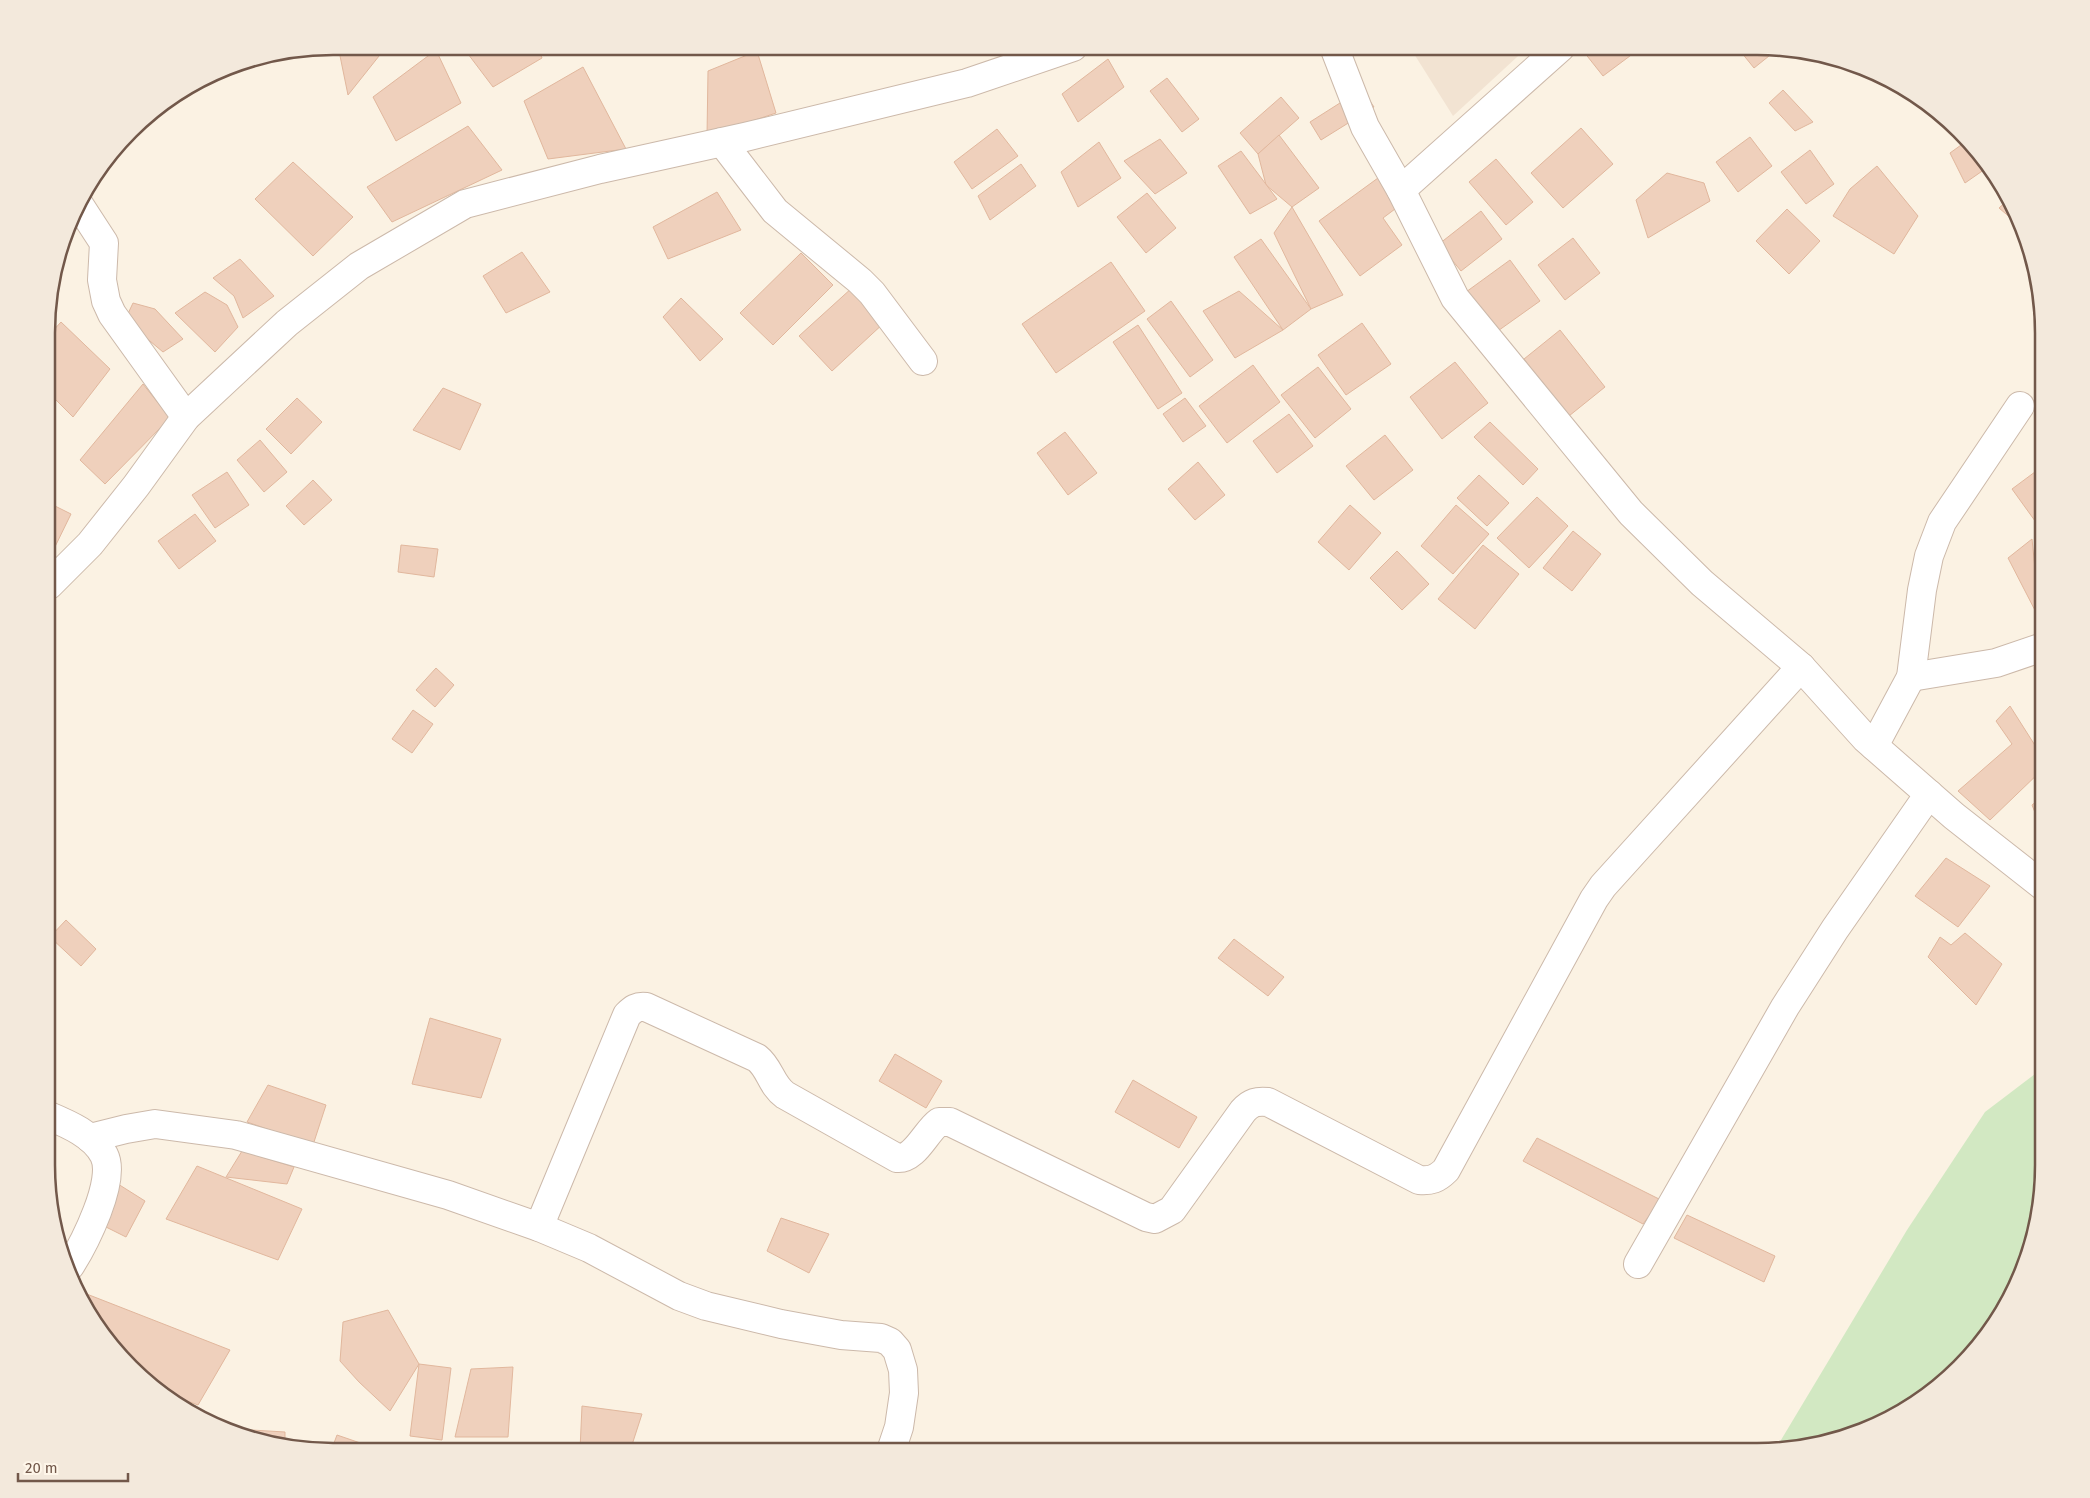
<svg xmlns="http://www.w3.org/2000/svg" width="2090" height="1498" font-family="'Fira Sans',sans-serif">
<rect width="100%" height="100%" fill="#fbf2e3"/>
<!-- residential -->
<path fill="#f2e3d2" d="M1414,47H1528L1453,116L1411,49Z"/>
<!-- green -->
<path fill="#d2e8c2" d="M2043,1068V1184L2022,1275L1984,1340L1946,1381L1884,1422L1831,1442L1784,1448L1778,1445L1907,1230L1985,1112Z"/>
<!-- building -->
<g fill="#efd0bc" stroke="#e1b79d">
<path d="M338,46H387L348,95Z"/>
<path d="M462,46H537L542,58L493,87Z"/>
<path d="M1580,47H1642L1603,76Z"/>
<path d="M1737,47H1776L1779,48L1754,68Z"/>
<path d="M436,50L461,103L396,141L373,97Z"/>
<path d="M757,51L776,113L707,136L708,71Z"/>
<path d="M1108,59L1124,87L1078,122L1062,94Z"/>
<path d="M583,67L626,149L548,159L524,101Z"/>
<path d="M1167,78L1199,119L1182,132L1150,91Z"/>
<path d="M1362,89L1374,107L1321,140L1310,122Z"/>
<path d="M1783,90L1813,122L1795,131L1769,103Z"/>
<path d="M1281,97L1299,118L1258,154L1240,133Z"/>
<path d="M468,126L502,170L392,222L367,187Z"/>
<path d="M1581,128L1613,164L1563,208L1531,173Z"/>
<path d="M997,129L1018,156L972,189L954,162Z"/>
<path d="M1279,135L1319,188L1292,207L1266,185L1258,154Z"/>
<path d="M1750,137L1772,166L1738,192L1716,162Z"/>
<path d="M1160,139L1187,173L1155,194L1124,161Z"/>
<path d="M1968,140L1988,167L1965,183L1950,153Z"/>
<path d="M1099,142L1121,178L1078,207L1061,172Z"/>
<path d="M1810,150L1834,184L1806,204L1781,172Z"/>
<path d="M1241,151L1277,199L1250,214L1218,166Z"/>
<path d="M1496,159L1533,202L1506,225L1469,182Z"/>
<path d="M293,162L353,217L313,256L255,199Z"/>
<path d="M1021,164L1036,186L990,220L978,196Z"/>
<path d="M1877,166L1918,216L1894,254L1833,216L1850,189Z"/>
<path d="M1667,173L1704,183L1710,201L1648,238L1636,200Z"/>
<path d="M1378,178L1399,206L1383,218L1402,245L1360,276L1319,221Z"/>
<path d="M717,192L741,230L668,259L653,227Z"/>
<path d="M1147,193L1176,228L1146,253L1117,217Z"/>
<path d="M2009,199L2014,206L2019,225L1999,208Z"/>
<path d="M1292,207L1343,295L1311,309L1274,233Z"/>
<path d="M1787,209L1820,241L1789,274L1756,241Z"/>
<path d="M1481,211L1502,239L1461,271L1439,244Z"/>
<path d="M1573,238L1600,273L1565,300L1538,265Z"/>
<path d="M1261,239L1311,309L1283,330L1234,257Z"/>
<path d="M522,252L550,292L506,313L483,276Z"/>
<path d="M801,253L833,285L773,345L740,313Z"/>
<path d="M240,259L274,296L243,318L234,296L213,278Z"/>
<path d="M1510,260L1540,301L1495,333L1466,292Z"/>
<path d="M1111,262L1145,311L1056,373L1022,324Z"/>
<path d="M853,287L885,322L832,371L799,336Z"/>
<path d="M1239,291L1283,330L1235,358L1203,311Z"/>
<path d="M205,292L227,305L238,327L215,352L175,313Z"/>
<path d="M681,298L723,339L700,361L663,317Z"/>
<path d="M1171,301L1213,360L1190,377L1147,319Z"/>
<path d="M133,303L155,309L183,339L163,352L125,320Z"/>
<path d="M61,322L110,369L73,417L49,393V335Z"/>
<path d="M1362,323L1391,364L1346,395L1318,355Z"/>
<path d="M1138,325L1182,393L1158,409L1113,342Z"/>
<path d="M1560,330L1605,387L1564,420L1545,387L1524,359Z"/>
<path d="M1455,362L1488,403L1442,439L1410,397Z"/>
<path d="M1253,365L1280,402L1227,443L1199,406Z"/>
<path d="M1318,367L1351,409L1315,438L1281,395Z"/>
<path d="M143,384L170,418L105,484L80,460Z"/>
<path d="M443,388L481,404L460,450L413,430Z"/>
<path d="M297,398L322,422L291,454L266,429Z"/>
<path d="M1185,398L1206,426L1183,442L1163,414Z"/>
<path d="M1289,414L1313,446L1277,473L1253,441Z"/>
<path d="M1490,422L1538,469L1523,485L1474,437Z"/>
<path d="M1065,432L1097,473L1068,495L1037,453Z"/>
<path d="M1385,435L1413,470L1374,500L1346,466Z"/>
<path d="M260,440L287,472L264,492L237,460Z"/>
<path d="M1198,462L1225,495L1195,520L1168,489Z"/>
<path d="M2043,466V532L2012,489Z"/>
<path d="M227,472L249,505L215,528L192,495Z"/>
<path d="M1479,475L1509,503L1487,526L1457,498Z"/>
<path d="M313,480L332,500L304,525L286,506Z"/>
<path d="M1537,497L1568,526L1529,568L1497,538Z"/>
<path d="M49,503L71,514L49,559Z"/>
<path d="M1350,505L1381,533L1349,570L1318,542Z"/>
<path d="M1456,505L1489,534L1453,574L1421,546Z"/>
<path d="M195,514L216,541L179,569L158,541Z"/>
<path d="M1573,531L1601,554L1572,591L1543,568Z"/>
<path d="M2032,539L2035,569L2043,563V617L2040,620L2008,558Z"/>
<path d="M401,545L438,549L434,577L398,572Z"/>
<path d="M1483,545L1519,574L1475,629L1438,599Z"/>
<path d="M1397,551L1429,584L1402,610L1370,578Z"/>
<path d="M436,668L454,685L435,707L416,690Z"/>
<path d="M2010,706L2043,758V769L1990,820L1958,791L2012,744L1996,721Z"/>
<path d="M413,710L433,724L412,753L392,739Z"/>
<path d="M2043,796V832L2032,805Z"/>
<path d="M1946,858L1990,886L1958,927L1915,896Z"/>
<path d="M66,920L96,949L81,966L50,937Z"/>
<path d="M1965,933L2002,964L1976,1005L1928,957L1940,937L1951,945Z"/>
<path d="M1234,939L1284,977L1268,996L1218,958Z"/>
<path d="M430,1018L501,1039L481,1098L412,1084Z"/>
<path d="M895,1054L942,1081L926,1108L879,1081Z"/>
<path d="M1133,1080L1197,1117L1179,1148L1115,1112Z"/>
<path d="M268,1085L326,1105L313,1145L247,1122Z"/>
<path d="M1537,1138L1661,1200L1643,1224L1523,1161Z"/>
<path d="M242,1151L294,1167L287,1184L226,1177Z"/>
<path d="M197,1166L302,1209L278,1260L166,1219Z"/>
<path d="M118,1184L145,1201L126,1237L102,1225Z"/>
<path d="M1687,1215L1775,1256L1764,1282L1674,1238Z"/>
<path d="M781,1218L829,1234L809,1273L767,1251Z"/>
<path d="M79,1291L230,1350L198,1405L155,1389L84,1308Z"/>
<path d="M388,1310L419,1364L390,1411L359,1382L340,1361L343,1322Z"/>
<path d="M419,1364L451,1368L442,1440L410,1436Z"/>
<path d="M513,1367L508,1437H455L471,1369Z"/>
<path d="M582,1406L642,1414L630,1451L580,1450Z"/>
<path d="M235,1429L285,1432V1445L240,1436L235,1433Z"/>
<path d="M337,1435L372,1447L371,1451H331Z"/>
</g>
<g fill="none" stroke-linecap="round" stroke-linejoin="round">
<defs>
<g id="minor">
<path d="M1334,47L1365,127L1401,190L1455,298L1631,513L1702,583L1801,667L1866,739L1954,816L2043,886"/>
<path d="M722,142L775,211L860,281L872,293L923,361"/>
<path d="M1401,190L1561,47"/>
<path d="M78,203L104,243L102,280L106,301L112,314L186,417"/>
<path d="M49,585L90,544L136,486L186,417L287,323L359,266L465,204L600,169L745,137L967,83L1073,47"/>
<path d="M1911,677L1996,663L2043,647"/>
<path d="M1874,746L1911,677L1922,590L1929,556L1942,522L2020,406"/>
<path d="M49,1116C68,1124 94,1135 104,1155C117,1180 84,1244 70,1266"/>
<path d="M90,1138L126,1129L155,1124L236,1135L448,1195L539,1227L589,1248L679,1296L706,1306L781,1324L841,1335L881,1338L890,1342L897,1350L903,1370L904,1393L899,1427L891,1451"/>
<path d="M539,1227L627,1015C633,1009 637,1006 646,1007L757,1058C770,1068 771,1085 785,1095L897,1158C915,1160 926,1131 939,1122H950L1146,1217L1155,1219L1172,1210L1243,1111C1251,1102 1257,1101 1268,1102L1419,1180C1431,1181 1437,1179 1446,1170L1594,899L1603,886L1801,667"/>
<path d="M1638,1264L1785,1007L1835,929L1929,794"/>
</g>
</defs>
<!-- minor casing -->
<use href="#minor" stroke="#ccb9aa" stroke-width="30"/>
<!-- minor -->
<use href="#minor" stroke="#fff" stroke-width="28"/>
</g>
<!-- crop -->
<path d="M0 0H2090V1498H0ZM333 55H1757A278 278 0 0 1 2035 333V1165A278 278 0 0 1 1757 1443H333A278 278 0 0 1 55 1165V333A278 278 0 0 1 333 55Z" fill="#f3e9dc" fill-rule="evenodd"/>
<path fill="none" stroke="#72584a" stroke-width="2.5" d="M333 55H1757A278 278 0 0 1 2035 333V1165A278 278 0 0 1 1757 1443H333A278 278 0 0 1 55 1165V333A278 278 0 0 1 333 55Z"/>
<!-- scale -->
<path d="M18 1473v8h110v-8" fill="none" stroke="#72584a" stroke-width="2.5"/>
<text x="25" y="1473" font-size="15" fill="#72584a" stroke="#fef6e9" stroke-width="4" paint-order="stroke">20 m</text>
</svg>
